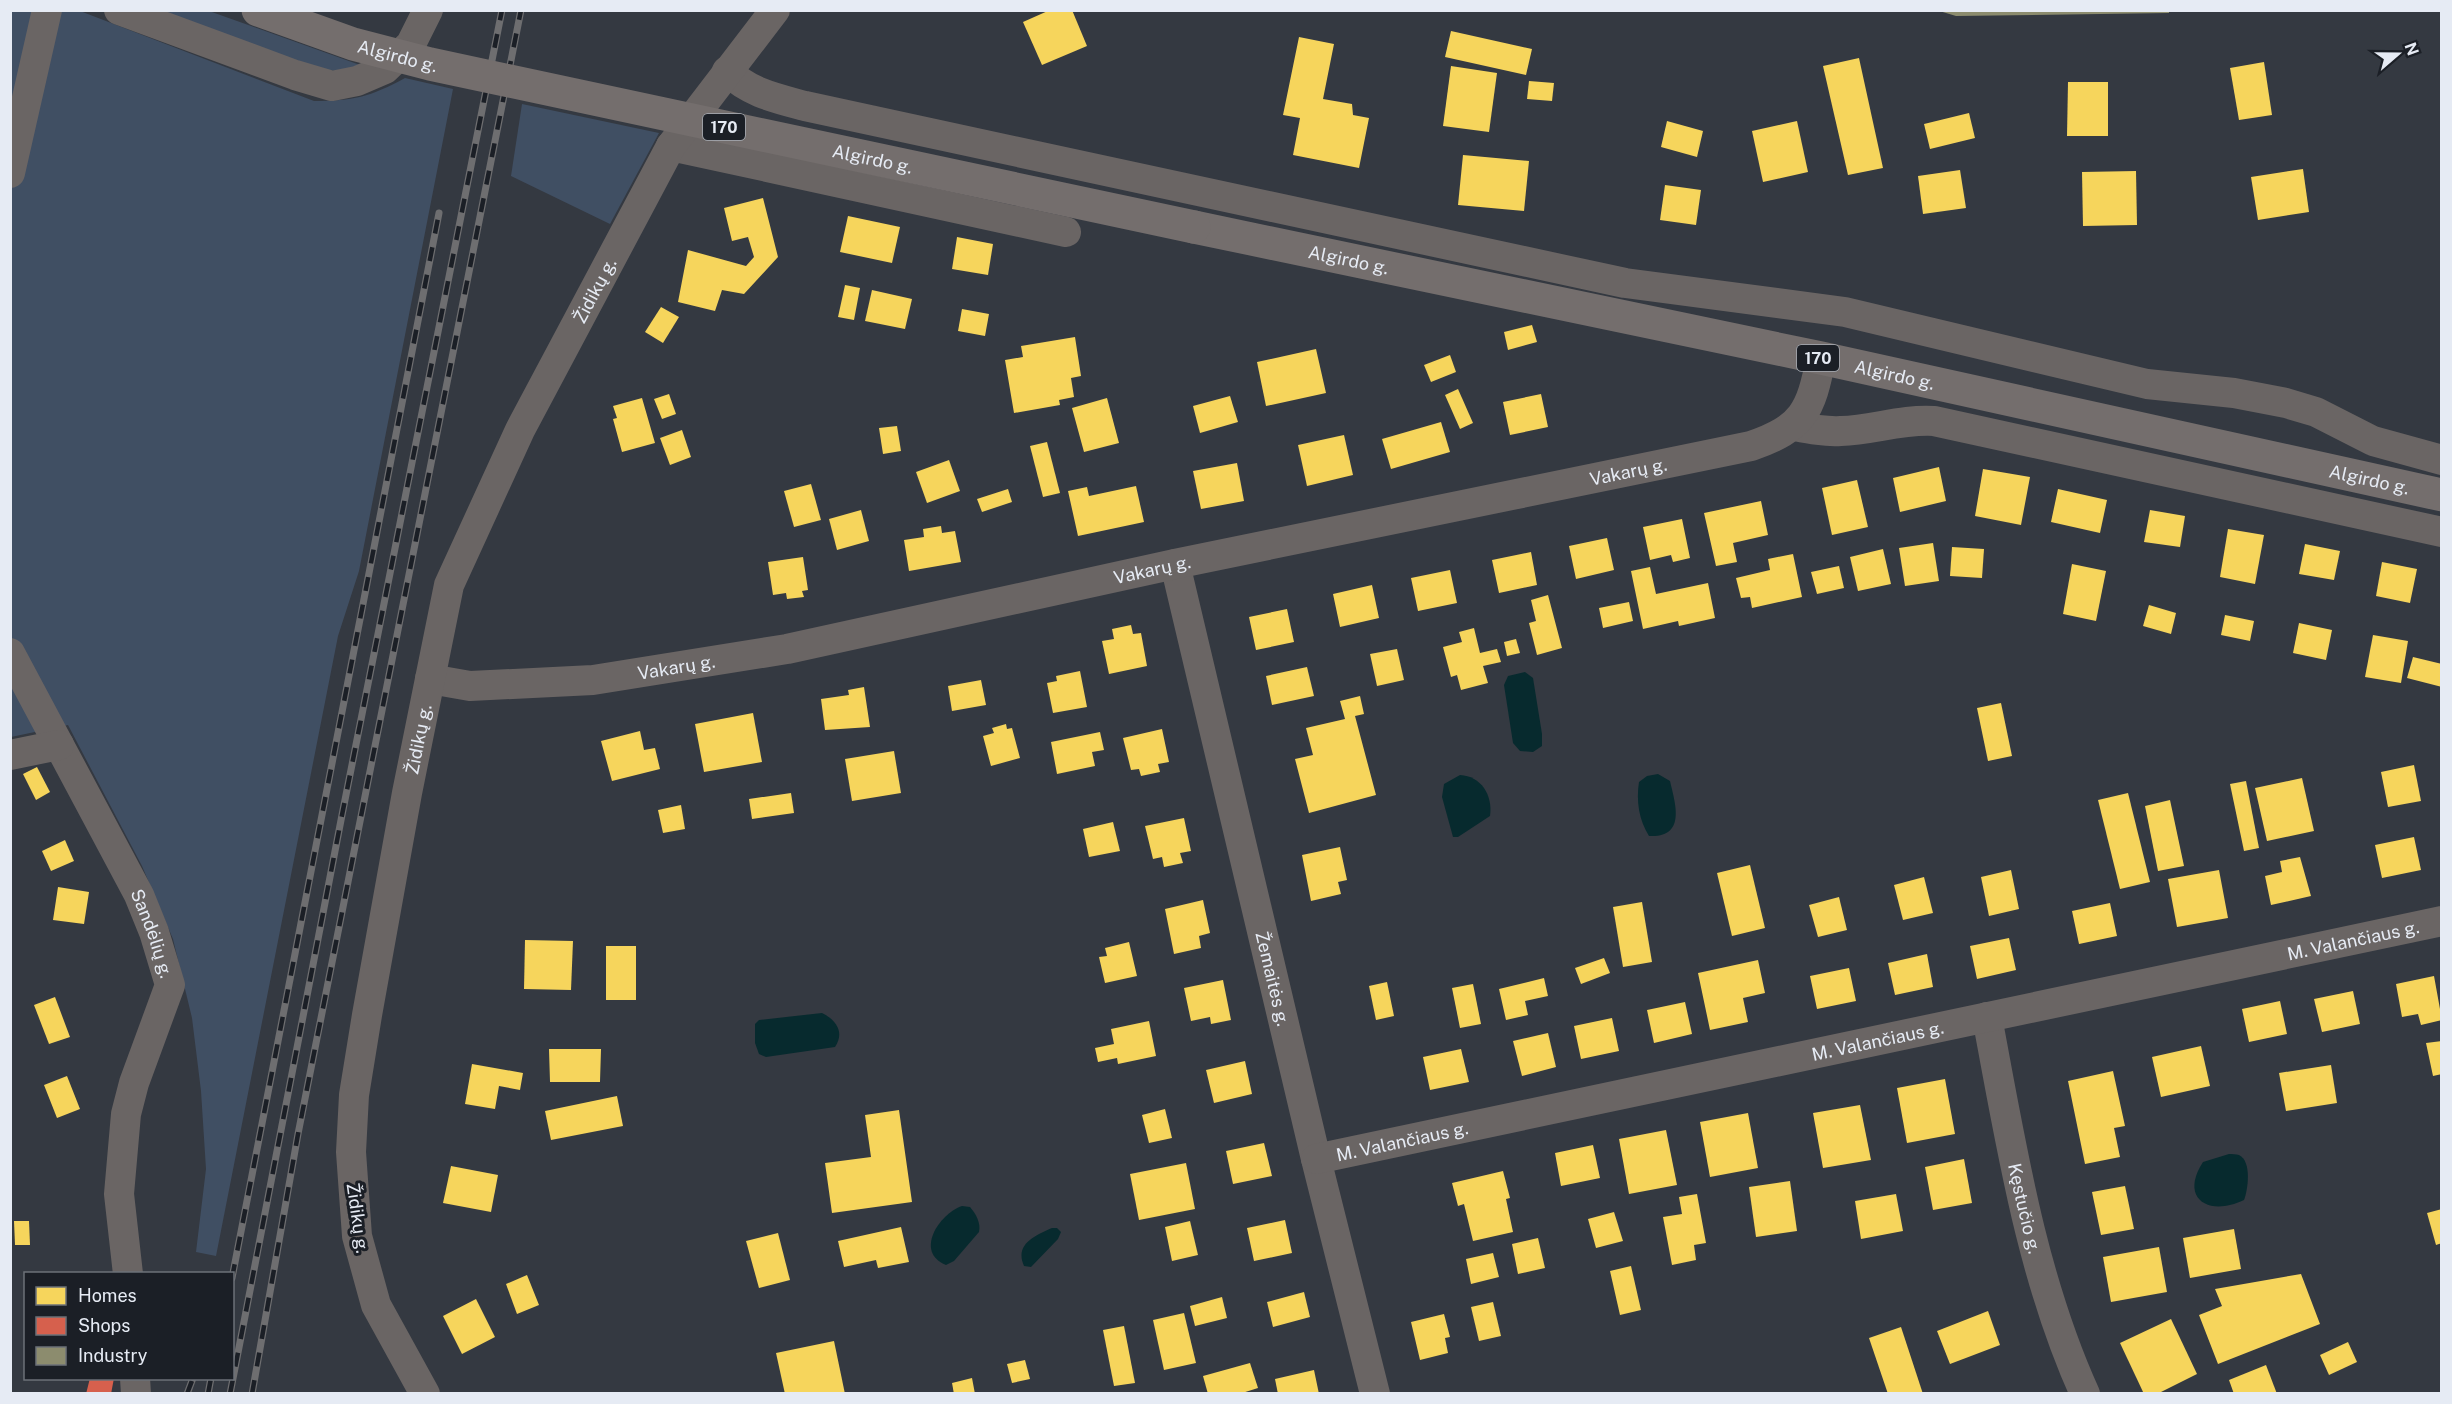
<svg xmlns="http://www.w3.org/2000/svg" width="2452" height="1404" font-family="'Public Sans',sans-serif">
<rect width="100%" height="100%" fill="#343941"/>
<!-- green -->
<g fill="#404f63">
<path d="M10,11H80L314,101C353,101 370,97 405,78L453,89L359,571L338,636L216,1256L196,1252L206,1169L201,1091L192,1018L173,939L142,866L68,725L11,737Z"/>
<path d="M154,11H209L360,65L339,71L324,70Z"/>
<path d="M522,104L659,133L610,224L511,176Z"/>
</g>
<!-- water -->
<g fill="#072a2e">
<path d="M1525,672L1533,678L1542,734V746L1533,752L1520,751L1513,743L1504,685L1508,676Z"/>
<path d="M1658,774L1670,781C1675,803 1687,838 1649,836C1639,820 1636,801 1639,782L1647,776Z"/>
<path d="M1460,775C1481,776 1493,795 1490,816L1458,837H1453L1442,797L1444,784Z"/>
<path d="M822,1013C836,1020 845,1032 835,1047L766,1057L759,1054L755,1043V1024L759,1020Z"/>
<path d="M2229,1154C2232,1154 2236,1154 2239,1155C2252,1161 2248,1190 2244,1200C2209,1217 2179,1199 2203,1162Z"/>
<path d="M962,1206L970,1207C976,1214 981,1223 979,1232L954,1261L946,1265C914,1252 939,1214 962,1206Z"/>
<path d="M1052,1228H1057L1061,1232L1058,1239L1031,1267L1024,1266C1014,1244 1036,1235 1052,1228Z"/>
</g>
<!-- homes -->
<g fill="#f6d55c">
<path d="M1050,10H1072L1087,46L1042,65L1023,22Z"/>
<path d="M1451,31L1532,49L1526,75L1445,57Z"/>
<path d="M1299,37L1334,44L1323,99L1352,104L1353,115L1369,118L1359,168L1293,155L1300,118L1283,115Z"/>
<path d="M1859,58L1883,168L1848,175L1823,66Z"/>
<path d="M2264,62L2272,115L2239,120L2230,68Z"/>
<path d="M1451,66L1497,73L1489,132L1443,126Z"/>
<path d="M1529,81L1554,83L1552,101L1527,99Z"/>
<path d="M2068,82H2108V136H2067Z"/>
<path d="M1969,113L1975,138L1930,149L1924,124Z"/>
<path d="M1667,121L1703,131L1697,157L1661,147Z"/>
<path d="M1797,121L1808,172L1763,182L1752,131Z"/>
<path d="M1463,155L1529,161L1524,211L1458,205Z"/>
<path d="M2303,169L2309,212L2258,220L2251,177Z"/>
<path d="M1960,170L1966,208L1923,214L1918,176Z"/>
<path d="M2136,171L2137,225L2083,226L2082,172Z"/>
<path d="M1665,185L1701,190L1696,225L1660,220Z"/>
<path d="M763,198L778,257L744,294L722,290L715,311L678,302L688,250L746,266L754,257L748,237L732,241L724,208Z"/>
<path d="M848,216L900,227L892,263L840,252Z"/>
<path d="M957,237L993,244L988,275L952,269Z"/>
<path d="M845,285L860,288L854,320L838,317Z"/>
<path d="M872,290L912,299L905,329L865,321Z"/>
<path d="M661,307L679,317L663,343L645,332Z"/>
<path d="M962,309L989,314L985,336L958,331Z"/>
<path d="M1532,325L1537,342L1508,350L1504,332Z"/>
<path d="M1075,337L1081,376L1071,378L1074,397L1059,400L1060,405L1014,413L1005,360L1023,357L1021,346Z"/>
<path d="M1316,349L1326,393L1266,406L1257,362Z"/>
<path d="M1450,355L1456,372L1431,382L1424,365Z"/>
<path d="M1458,389L1473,423L1460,429L1445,395Z"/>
<path d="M669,394L676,414L662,419L654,399Z"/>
<path d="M1541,394L1548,427L1510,435L1503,402Z"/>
<path d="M1230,396L1238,422L1200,433L1193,406Z"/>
<path d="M642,398L655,443L622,452L613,419L617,418L613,406Z"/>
<path d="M1107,398L1119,443L1084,452L1072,408Z"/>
<path d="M1441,422L1450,452L1391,469L1382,439Z"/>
<path d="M897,426L901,451L883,454L879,428Z"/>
<path d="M682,430L691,457L670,465L660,438Z"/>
<path d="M1344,435L1353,475L1307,486L1298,445Z"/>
<path d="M1047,442L1060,493L1043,497L1030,446Z"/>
<path d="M949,460L960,491L927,503L916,472Z"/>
<path d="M1237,463L1244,501L1201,509L1193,471Z"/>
<path d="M1939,467L1946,501L1900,512L1893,478Z"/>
<path d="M1983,469L2030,477L2021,525L1975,516Z"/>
<path d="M1857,480L1868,527L1832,535L1822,488Z"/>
<path d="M811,484L821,520L794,527L784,491Z"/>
<path d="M1136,486L1144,522L1078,536L1068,491L1087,487L1089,496Z"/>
<path d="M1008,489L1012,502L982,512L977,499Z"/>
<path d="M2058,489L2107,500L2100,533L2051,522Z"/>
<path d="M1761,501L1768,535L1733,543L1737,562L1716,566L1704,513Z"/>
<path d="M861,510L869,541L837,550L829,519Z"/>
<path d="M2150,510L2185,516L2180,547L2144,542Z"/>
<path d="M1682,519L1690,558L1673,562L1671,555L1650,560L1643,527Z"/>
<path d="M941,526L942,533L955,531L961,562L909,571L904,540L924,537L923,529Z"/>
<path d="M2228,529L2264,535L2255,584L2220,577Z"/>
<path d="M1607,538L1614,570L1576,579L1569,546Z"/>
<path d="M1933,543L1939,581L1905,586L1899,548Z"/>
<path d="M2305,544L2340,551L2334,580L2299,574Z"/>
<path d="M1952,547L1984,549L1982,578L1950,576Z"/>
<path d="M1883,549L1891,584L1858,591L1850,557Z"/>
<path d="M1531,552L1537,585L1499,593L1492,560Z"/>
<path d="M1793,554L1802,597L1752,608L1750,597L1741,598L1736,578L1770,570L1768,559Z"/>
<path d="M803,557L808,590L802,591L804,597L787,599L786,593L773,595L768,562Z"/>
<path d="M2382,562L2417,569L2410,603L2376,596Z"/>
<path d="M2072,564L2106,571L2096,621L2063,614Z"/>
<path d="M1839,566L1844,588L1817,594L1811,572Z"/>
<path d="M1650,567L1656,594L1708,583L1715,618L1679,626L1678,621L1643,629L1631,571Z"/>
<path d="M1450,570L1457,603L1418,611L1411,578Z"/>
<path d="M1372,585L1379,618L1340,627L1333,594Z"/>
<path d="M1548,595L1562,648L1537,655L1529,623L1536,621L1531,600Z"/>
<path d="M1629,602L1633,621L1603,628L1599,608Z"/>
<path d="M2149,605L2176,613L2171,634L2143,626Z"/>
<path d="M1287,609L1294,642L1256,650L1249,617Z"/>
<path d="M2225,615L2254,621L2250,641L2221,635Z"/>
<path d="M2299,623L2332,630L2326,660L2293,653Z"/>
<path d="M1131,625L1133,634L1141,633L1147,666L1109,674L1102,641L1114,639L1112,629Z"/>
<path d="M1474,628L1480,653L1497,649L1501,662L1483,666L1488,683L1461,690L1457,675L1451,677L1443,647L1462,642L1459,632Z"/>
<path d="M2373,635L2408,641L2401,683L2365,677Z"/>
<path d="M1516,639L1520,653L1507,656L1504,642Z"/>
<path d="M1397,649L1404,680L1377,686L1370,654Z"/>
<path d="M2413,657L2442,664V687L2407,678Z"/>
<path d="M1307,667L1314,696L1272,705L1266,676Z"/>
<path d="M1080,671L1087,707L1053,713L1047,683L1057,681L1056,676Z"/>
<path d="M981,680L986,705L952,711L948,686Z"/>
<path d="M864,687L870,727L825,730L821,699L849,695L848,690Z"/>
<path d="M1360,696L1364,714L1355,716L1376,795L1309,813L1295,759L1313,755L1306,728L1345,719L1340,701Z"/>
<path d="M2001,703L2012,756L1988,761L1977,708Z"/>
<path d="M753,713L762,762L704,772L695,724Z"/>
<path d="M1006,724L1007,729L1012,728L1020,758L991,766L983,736L994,733L992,728Z"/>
<path d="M1162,729L1169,762L1158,764L1160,772L1141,776L1139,769L1131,770L1123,738Z"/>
<path d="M640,731L644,750L655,748L660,769L612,781L601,741Z"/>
<path d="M1100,732L1104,750L1092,752L1095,766L1057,774L1051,742Z"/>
<path d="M894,751L901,793L852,801L845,759Z"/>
<path d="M2414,765L2421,801L2388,807L2381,772Z"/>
<path d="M37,767L50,792L36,800L23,774Z"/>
<path d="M2302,778L2314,831L2267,841L2255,788Z"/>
<path d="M2246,781L2259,848L2244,851L2230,784Z"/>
<path d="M791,793L794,813L752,819L749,799Z"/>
<path d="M2128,793L2150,882L2120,889L2098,800Z"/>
<path d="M2170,800L2184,866L2158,871L2145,806Z"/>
<path d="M681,805L685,829L663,833L658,810Z"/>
<path d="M1184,818L1191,851L1180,853L1183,863L1164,867L1162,857L1153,859L1145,826Z"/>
<path d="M1113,822L1120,851L1089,857L1083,829Z"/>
<path d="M2414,837L2421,870L2382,878L2375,845Z"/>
<path d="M65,840L74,861L51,871L42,851Z"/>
<path d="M1340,847L1347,880L1338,882L1341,894L1311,901L1302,855Z"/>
<path d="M2300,857L2311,896L2271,905L2265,876L2282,872L2280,861Z"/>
<path d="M1750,865L1765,928L1732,936L1717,873Z"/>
<path d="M2011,870L2019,909L1989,916L1981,877Z"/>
<path d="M2219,870L2228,918L2177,927L2168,879Z"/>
<path d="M1924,877L1933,913L1903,920L1894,885Z"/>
<path d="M58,887L89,892L84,924L53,920Z"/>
<path d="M1839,897L1847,930L1818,937L1809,905Z"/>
<path d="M1203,900L1210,933L1199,936L1201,948L1174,954L1165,909Z"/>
<path d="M1642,902L1652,962L1623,967L1613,907Z"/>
<path d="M2110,903L2117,936L2079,944L2072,911Z"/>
<path d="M2009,938L2016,970L1977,979L1970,946Z"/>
<path d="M525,940L573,941L571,990L524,989Z"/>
<path d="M1129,942L1137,976L1105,983L1099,957L1107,956L1105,948Z"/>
<rect x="606" y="946" width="30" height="54"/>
<path d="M1927,954L1933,987L1895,995L1888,963Z"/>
<path d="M1604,958L1610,973L1581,984L1575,968Z"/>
<path d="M1758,960L1765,993L1743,998L1748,1022L1710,1030L1698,973Z"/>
<path d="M1849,968L1856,1001L1817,1009L1810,976Z"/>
<path d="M2434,976L2442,1020L2421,1025L2418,1014L2402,1017L2396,984Z"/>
<path d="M1544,978L1548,996L1525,1001L1528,1015L1506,1020L1499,989Z"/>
<path d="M1223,980L1231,1020L1211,1024L1210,1017L1191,1021L1184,988Z"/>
<path d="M1387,982L1394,1016L1376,1020L1369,986Z"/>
<path d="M1473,984L1481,1024L1460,1028L1452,988Z"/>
<path d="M2353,991L2360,1024L2322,1032L2314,999Z"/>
<path d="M55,997L70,1037L49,1044L34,1005Z"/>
<path d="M2280,1001L2287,1034L2249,1042L2242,1009Z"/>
<path d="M1685,1002L1692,1034L1654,1043L1647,1010Z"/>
<path d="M1612,1018L1619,1051L1581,1059L1574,1026Z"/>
<path d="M1149,1021L1156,1056L1118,1064L1117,1058L1098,1062L1095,1048L1114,1044L1111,1029Z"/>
<path d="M1548,1033L1556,1067L1522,1076L1513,1041Z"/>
<path d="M2442,1041V1074L2433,1076L2426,1043Z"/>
<path d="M2201,1046L2210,1086L2161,1097L2152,1057Z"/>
<path d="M549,1049H601L600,1082H550Z"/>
<path d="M1461,1049L1469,1082L1430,1090L1423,1057Z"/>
<path d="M1245,1061L1252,1094L1214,1103L1206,1070Z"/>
<path d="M472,1064L523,1073L520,1090L499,1086L495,1109L465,1104Z"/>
<path d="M2331,1065L2337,1103L2286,1111L2279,1073Z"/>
<path d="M2113,1071L2125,1126L2114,1128L2120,1157L2085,1164L2068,1081Z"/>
<path d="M67,1076L80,1109L57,1118L44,1085Z"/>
<path d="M1945,1079L1955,1134L1907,1143L1897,1088Z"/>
<path d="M617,1096L623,1126L551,1140L545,1111Z"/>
<path d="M1860,1105L1871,1160L1823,1168L1813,1113Z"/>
<path d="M1165,1109L1172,1138L1149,1143L1142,1115Z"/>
<path d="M899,1110L912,1202L832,1213L825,1163L871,1157L865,1115Z"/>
<path d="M1748,1113L1758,1168L1710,1177L1700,1122Z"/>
<path d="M1666,1130L1677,1185L1629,1194L1619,1139Z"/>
<path d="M1264,1143L1272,1176L1233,1184L1226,1151Z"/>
<path d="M1593,1145L1600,1178L1561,1186L1555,1153Z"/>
<path d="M1964,1159L1972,1203L1933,1210L1925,1167Z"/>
<path d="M1186,1163L1195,1209L1139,1220L1130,1174Z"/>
<path d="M451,1166L498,1175L491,1212L443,1203Z"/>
<path d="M1503,1171L1510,1198L1506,1199L1513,1232L1473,1241L1464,1204L1458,1206L1452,1183Z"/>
<path d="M1790,1181L1797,1231L1756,1237L1749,1187Z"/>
<path d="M2125,1186L2134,1229L2101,1235L2092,1192Z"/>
<path d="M1697,1194L1706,1243L1694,1245L1696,1260L1672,1265L1663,1217L1682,1214L1679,1197Z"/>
<path d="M1896,1194L1903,1231L1861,1239L1855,1201Z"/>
<path d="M2442,1209V1243L2436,1245L2427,1213Z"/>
<path d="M1614,1212L1623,1241L1596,1248L1588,1219Z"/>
<path d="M1285,1220L1292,1253L1254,1261L1247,1228Z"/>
<path d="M14,1221H29L30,1245H15Z"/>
<path d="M1190,1221L1198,1255L1172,1261L1165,1227Z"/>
<path d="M901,1227L909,1262L878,1268L876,1260L844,1267L838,1241Z"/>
<path d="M2234,1229L2241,1269L2190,1278L2183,1238Z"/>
<path d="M778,1233L790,1280L759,1288L746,1241Z"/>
<path d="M1538,1238L1545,1268L1518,1274L1512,1244Z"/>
<path d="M2159,1247L2167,1292L2111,1302L2103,1257Z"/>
<path d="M1493,1253L1499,1277L1471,1284L1466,1259Z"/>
<path d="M1631,1266L1641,1310L1620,1315L1610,1271Z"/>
<path d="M2301,1274L2320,1324L2218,1364L2199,1315L2222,1306L2215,1289Z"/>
<path d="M527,1275L539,1305L517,1314L506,1284Z"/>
<path d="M1304,1292L1310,1317L1273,1327L1267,1302Z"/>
<path d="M1222,1297L1227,1318L1195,1326L1190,1306Z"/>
<path d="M476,1299L495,1337L462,1354L443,1316Z"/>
<path d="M1493,1302L1501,1336L1479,1341L1471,1307Z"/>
<path d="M1988,1311L2000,1345L1950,1364L1937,1331Z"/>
<path d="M1184,1313L1196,1363L1164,1370L1153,1320Z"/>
<path d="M1444,1314L1450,1337L1445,1338L1448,1353L1420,1360L1411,1322Z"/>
<path d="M2171,1319L2197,1374L2157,1394H2144L2120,1343Z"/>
<path d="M1124,1326L1135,1383L1114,1386L1103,1330Z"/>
<path d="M1901,1327L1923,1394H1888L1869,1338Z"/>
<path d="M834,1341L845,1394H785L776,1353Z"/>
<path d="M2348,1342L2357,1362L2329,1375L2320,1355Z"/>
<path d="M1025,1360L1030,1379L1012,1383L1007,1364Z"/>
<path d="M1250,1363L1258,1388L1239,1394H1208L1203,1376Z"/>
<path d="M2266,1365L2277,1394H2234L2229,1380Z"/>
<path d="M1314,1370L1319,1394H1278L1275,1379Z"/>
<path d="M972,1378L975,1394H954L952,1383Z"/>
</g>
<!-- shops -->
<path fill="#d6604d" d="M90,1378H114L111,1394H86Z"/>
<!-- industry -->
<path fill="#8c8c6e" d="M1936,10H2169V13L1956,16Z"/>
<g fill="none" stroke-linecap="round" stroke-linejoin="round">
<!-- street -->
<g stroke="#6a6564" stroke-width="30">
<path d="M119,10L295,75L332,86L357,81L385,69L411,44L428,10"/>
<path d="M727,71C750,93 775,98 805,106L1625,283L1845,312L2147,384L2234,393L2286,403L2316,412L2373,441L2442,460"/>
<path d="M671,146L1066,232"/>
<path d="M10,173L47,10"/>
<path d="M1795,426C1810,429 1825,432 1841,431C1873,430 1901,419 1934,421L2442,532"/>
<path id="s1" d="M1175,564L1316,1159L1375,1394"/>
<path id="s2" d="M10,653L139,895L154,932L170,985L134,1083L126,1114L119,1194L128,1274"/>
<path id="s3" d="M430,679L470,686L593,680L787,649L1175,564L1751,446C1803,428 1811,411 1821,358"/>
<path d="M10,755L59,745"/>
<path id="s4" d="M1987,1017C2011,1144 2031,1275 2085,1394"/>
<path id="s5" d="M1316,1159L2442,921"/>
<path d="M135,1378L136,1394"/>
<path id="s6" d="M425,1394L376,1305L357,1236L351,1152L354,1095L367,1015L407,793L449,585L520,430L671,146L775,10"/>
</g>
<!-- primary -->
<path stroke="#746e6d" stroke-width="33" id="s7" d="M1194,227L1821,358L2442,495"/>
<defs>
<g id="rail">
<path d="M232,1278L439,213"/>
<path d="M187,1394L193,1378"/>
<path d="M208,1394L211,1378"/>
<path d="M230,1394L342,815L502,10"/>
<path d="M252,1394L298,1134L521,10"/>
</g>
</defs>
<!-- rail casing -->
<use href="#rail" stroke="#6e6e70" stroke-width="7"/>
<!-- rail -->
<use href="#rail" stroke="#1b1f26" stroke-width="4.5" stroke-dasharray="14" stroke-linecap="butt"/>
<!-- primary-bridge -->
<path stroke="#746e6d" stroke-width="33" id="s8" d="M258,10L353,44L430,64L1194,227"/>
</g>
<g text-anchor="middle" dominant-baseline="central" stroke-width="6" stroke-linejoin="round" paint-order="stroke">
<!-- shield labels -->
<g fill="#1b1f26" stroke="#a9aeb6" stroke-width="1.5">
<rect x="703" y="114" width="42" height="26" rx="4.5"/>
<rect x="1797" y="345" width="42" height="26" rx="4.5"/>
</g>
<g font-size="16" font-weight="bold" fill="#e6ebf4">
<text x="724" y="127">170</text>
<text x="1818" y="358">170</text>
</g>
<!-- street labels -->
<g font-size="18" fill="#e6ebf4" stroke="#1b1f26">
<text stroke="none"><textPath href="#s8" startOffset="147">Algirdo g.</textPath></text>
<text stroke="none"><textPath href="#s8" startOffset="633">Algirdo g.</textPath></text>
<text stroke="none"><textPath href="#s7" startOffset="158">Algirdo g.</textPath></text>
<text stroke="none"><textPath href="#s6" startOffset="1162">Židikų g.</textPath></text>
<text stroke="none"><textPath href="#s7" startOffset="716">Algirdo g.</textPath></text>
<text stroke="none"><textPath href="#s3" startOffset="1220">Vakarų g.</textPath></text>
<text stroke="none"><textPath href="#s7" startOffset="1202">Algirdo g.</textPath></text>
<text stroke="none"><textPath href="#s3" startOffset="734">Vakarų g.</textPath></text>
<text stroke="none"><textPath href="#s3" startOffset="248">Vakarų g.</textPath></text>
<text stroke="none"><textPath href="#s6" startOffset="676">Židikų g.</textPath></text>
<text stroke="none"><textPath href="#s2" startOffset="315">Sandėlių g.</textPath></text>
<text stroke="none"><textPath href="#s5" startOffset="1060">M. Valančiaus g.</textPath></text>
<text stroke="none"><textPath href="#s1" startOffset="426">Žemaitės g.</textPath></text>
<text stroke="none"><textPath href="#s5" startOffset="574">M. Valančiaus g.</textPath></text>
<text stroke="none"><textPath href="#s5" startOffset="88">M. Valančiaus g.</textPath></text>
<text stroke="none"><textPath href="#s4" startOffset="195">Kęstučio g.</textPath></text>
<text transform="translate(358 1218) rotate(82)">Židikų g.</text>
</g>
</g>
<!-- border -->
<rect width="2452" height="1404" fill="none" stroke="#e6ebf4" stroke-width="24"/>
<!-- legend -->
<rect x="24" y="1272" width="210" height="108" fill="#1b1f26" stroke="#6c7178" stroke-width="1.5"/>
<rect x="36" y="1287" width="30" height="18" fill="#f6d55c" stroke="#6c7178" stroke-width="1.5"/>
<text x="78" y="1302" font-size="18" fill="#e6ebf4">Homes</text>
<rect x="36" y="1317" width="30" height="18" fill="#d6604d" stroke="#6c7178" stroke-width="1.5"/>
<text x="78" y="1332" font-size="18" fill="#e6ebf4">Shops</text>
<rect x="36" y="1347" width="30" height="18" fill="#8c8c6e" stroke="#6c7178" stroke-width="1.5"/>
<text x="78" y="1362" font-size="18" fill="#e6ebf4">Industry</text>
<!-- north arrow -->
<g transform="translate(2398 54) rotate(70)" stroke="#1b1f26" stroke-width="4.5" paint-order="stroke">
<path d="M0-4.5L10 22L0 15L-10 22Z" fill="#e6ebf4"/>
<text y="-9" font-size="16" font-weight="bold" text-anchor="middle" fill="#e6ebf4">N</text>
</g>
</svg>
